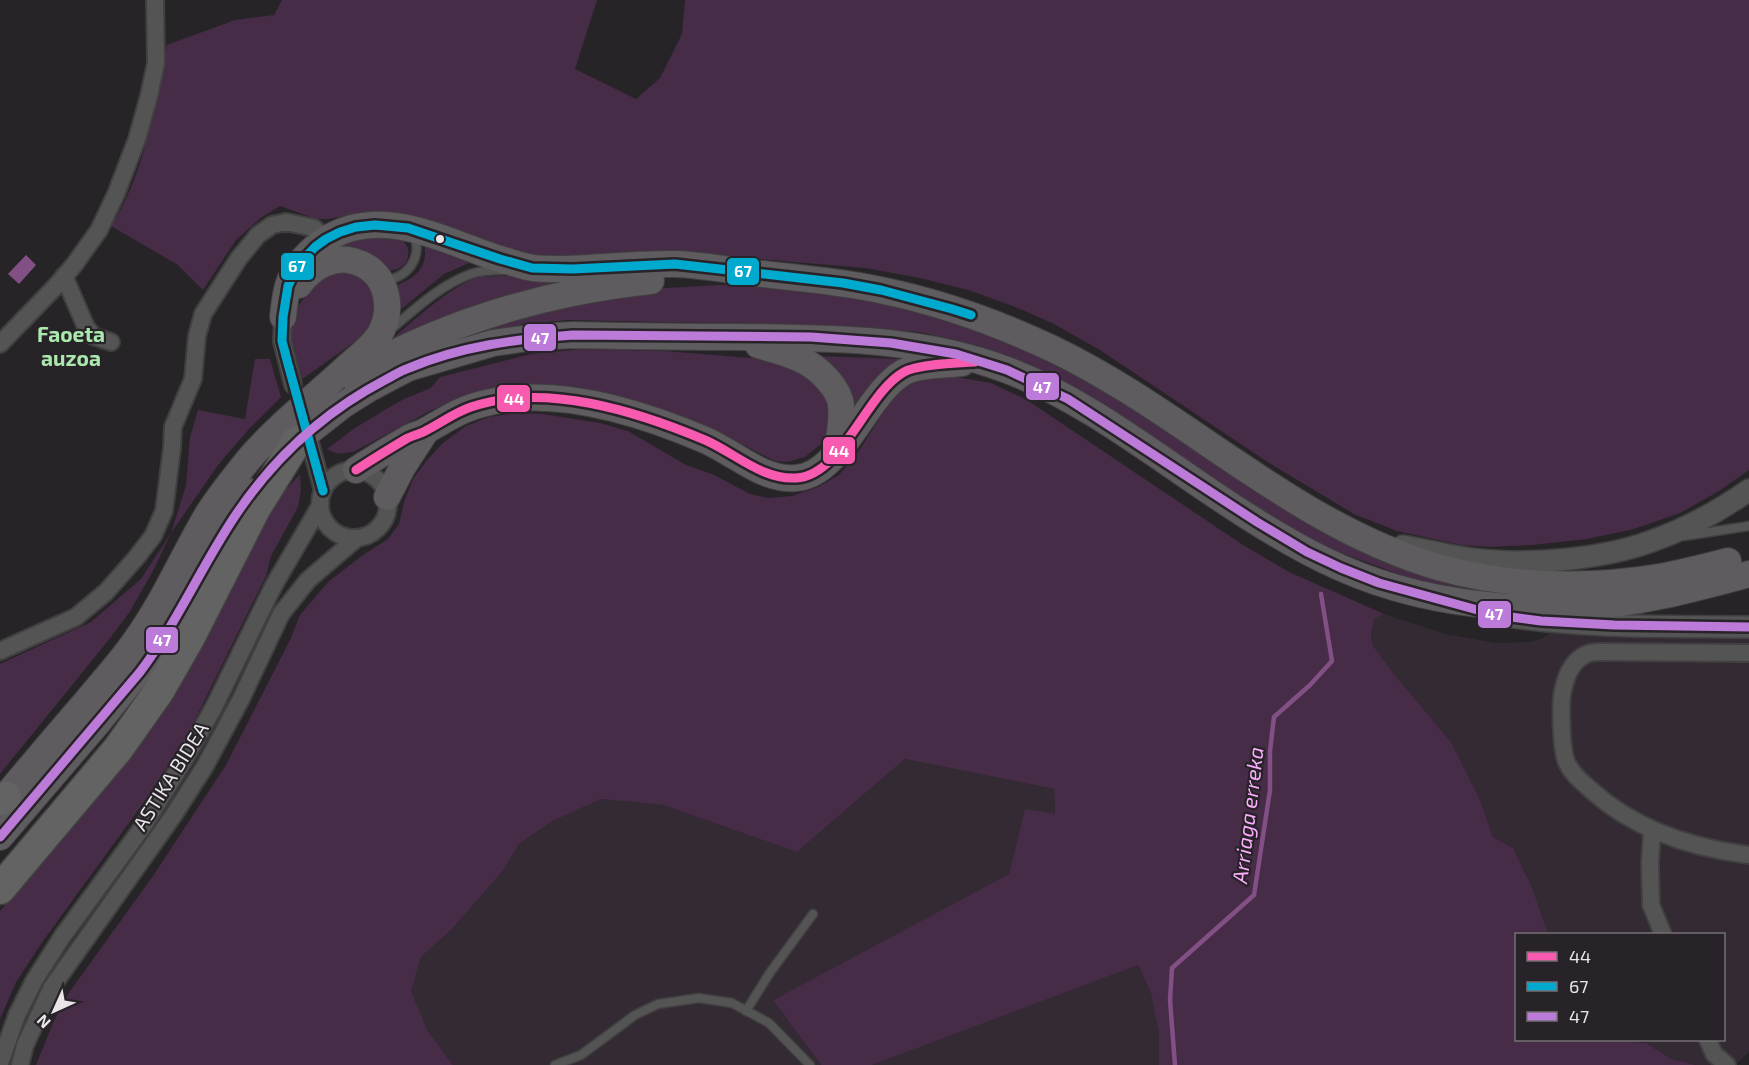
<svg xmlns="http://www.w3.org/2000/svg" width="1749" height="1065" font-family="'Exo 2',sans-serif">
<rect width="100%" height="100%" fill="#272427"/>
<!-- built -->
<g fill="#332a33">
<path d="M1384,614L1445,634L1497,643L1530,642L1541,639L1554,631L1605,636L1749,637V1052L1735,1065H1696L1671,1059L1646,1043L1629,1042L1627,1040H1724V934H1548L1532,887L1513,848L1493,837L1480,800L1451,742L1395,675L1373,646L1371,634L1374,619Z"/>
<path d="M905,759L1054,789L1055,815L1025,810L1009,874L773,1000L821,1065H453L428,1031L411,991L421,957L451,930L503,871L519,844L551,822L601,799L663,805L797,852Z"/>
<path d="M1138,965L1151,993L1159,1033V1065H872L1125,966Z"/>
</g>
<!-- green -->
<g fill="#462c47">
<path d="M282,0H597L575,69L636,99L660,78L682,34L685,0H1749V470L1719,491L1680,513L1634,529L1587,539L1532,545L1491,547L1461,545L1397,531L1354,514L1269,463L1100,350L1052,323L1013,306L968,290L920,278L865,268L702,254L616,253L534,257L400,216L372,211L329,219H316L280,206L262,217L236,240L203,290L178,265L111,226C134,190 145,151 154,109C159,87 164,66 167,45L235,20L274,15Z"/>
<path d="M395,236C397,237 401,239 403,241C416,253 404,273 387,270L336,248L346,238Z"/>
<path d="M424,243L469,263L444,274L400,310V298L397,285C417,278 429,265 424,243Z"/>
<path d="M344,269C378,283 385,306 364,335L301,380L290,339L292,321L296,309L322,274Z"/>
<path d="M509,276L586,279L460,312L391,340C412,322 454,283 480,277C489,276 499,276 509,276Z"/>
<path d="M718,285L784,286L881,301L976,329L1036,356L1092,384L1160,426L1285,509L1545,598L1473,592L1417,581L1331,549L1263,512L1170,449L1050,374L1012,357L980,346L920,332L838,326L568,320L523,324L439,344L504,318L614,291Z"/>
<path d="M583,349L665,351L763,359L796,368L828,396L832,423L821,444L805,457L788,462L775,461L729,438L636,402L465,398L432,410L355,451C344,454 337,455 327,449L355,428L383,411L404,399L431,388L440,377L531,354Z"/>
<path d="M819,356L901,359C876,372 862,398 851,423Z"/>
<path d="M255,359H270L281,397L249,429L218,465L171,533L154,569L129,613L107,642L0,774V664L91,622L141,579L171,533L186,486L190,437L198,410L245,419Z"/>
<path d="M924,376H950L991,383L1027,400L1243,545L1289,572L1384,614L1374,619L1371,634L1373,646L1395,675L1451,742L1480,800L1493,837L1513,848L1532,887L1548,934H1516V1040H1627L1630,1042L1646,1043L1671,1059L1696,1065H1159V1033L1151,993L1138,965L872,1065H821L773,1000L1009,874L1025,809L1055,814L1054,789L905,759L797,852L663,805L601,799L551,822L519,844L503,871L451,930L421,957L411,991L428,1031L453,1065H36L53,1023L68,994L153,876L226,765L291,638L300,615L329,581L363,555L388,539L399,524L404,502L413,479L427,460L443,443L466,426L489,417L515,413L543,414L600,423L628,431L686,465L714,475L750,494L768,498L792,496L818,487L839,475L855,457L892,399L907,384Z"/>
<path d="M300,474L301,489L298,507L271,556L266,576L186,738L147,798L43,941L16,982L0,1019V911L113,778L256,531L282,494Z"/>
</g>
<!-- water -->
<path fill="#835085" d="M26,255L36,265L19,284L8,274Z"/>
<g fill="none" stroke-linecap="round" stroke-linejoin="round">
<!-- stream -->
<path stroke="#835085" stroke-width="4.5" d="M1175,1065L1170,1000L1172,968L1254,895L1270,790V751L1274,717L1310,685L1332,661L1321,594"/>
<defs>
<g id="service">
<path d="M384,280C408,279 425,255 412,232"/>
<path d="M389,331C414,310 440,285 471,274C481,270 494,270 504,270"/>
<path d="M1684,536L1749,526"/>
<path d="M746,1011L769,974L813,914"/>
<path d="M555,1065L581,1055L635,1015L658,1004L699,998L732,1003L769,1023L810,1065"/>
</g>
<g id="minor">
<path d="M64,276L86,327L93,336L111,342"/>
<path d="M283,317L282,341L293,385"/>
<path d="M0,344L56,286L74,265L99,230L116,194L137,139L149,96L156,63L155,0"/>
<path d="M311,446L323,491"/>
<circle cx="354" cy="504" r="34"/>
<path d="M0,651L76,617L106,592L136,558L153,536L164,511L172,448L173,427L193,379L197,336L203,314L239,258L258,235L272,225L286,222L314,228L326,239"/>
<path d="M1749,653L1601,652C1597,652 1591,652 1587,654C1572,660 1566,676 1563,690C1560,703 1561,751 1567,763C1572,774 1581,781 1591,790C1634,829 1692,848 1749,855"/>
<path d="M1652,831L1650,863L1651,905L1663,934"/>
<path d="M1708,1040L1714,1054L1727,1065"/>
<path d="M0,1063L17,1015L34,981L62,937L142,828L186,757L214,707L274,585L320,506"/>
<path d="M20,1065L25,1045L52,987L173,816L205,766L241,699L281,614L308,580L357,538"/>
</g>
<g id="tertiary">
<path d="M1403,546C1426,550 1448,556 1471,559C1525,566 1600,560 1652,541C1686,529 1719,511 1749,490"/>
<path d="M1506,616C1586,628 1668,626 1749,627"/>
</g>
<g id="primary">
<path d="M283,317C284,307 285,296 288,286C294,266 310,249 328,238C387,203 452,246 510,262C517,264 525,267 533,268C540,269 549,269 557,269C596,269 636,263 676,264C702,265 728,270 754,273C796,278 839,281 880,290C939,302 998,323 1053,349C1186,413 1294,525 1438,567C1508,587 1587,589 1659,577C1682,573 1705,567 1728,561"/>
<path d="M758,345C786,353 809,358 828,380C834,387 840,396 841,405C843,420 839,437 837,452"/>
<path d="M351,376C443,323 546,292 651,281"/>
<path d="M284,455L297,441L343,405L370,388L408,368L493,343L535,337L573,335C627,336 681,337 736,337C827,338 921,337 1007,370C1081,398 1149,451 1215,495C1255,522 1296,548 1339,567C1439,612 1564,618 1670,594C1697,588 1723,581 1749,574"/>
<path d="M356,470C373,459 389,449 407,439C413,435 421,434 427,430C442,422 456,412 472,407C545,382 637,411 705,440C735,453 763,481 796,478C842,475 866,393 904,372C918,364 945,365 962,363"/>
<path d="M387,497L402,468L426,431"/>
<path d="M0,803C28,770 56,736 85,703C102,682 121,662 136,640C164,601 182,558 206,517C218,497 234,478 249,459C278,425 315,397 348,366C359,356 376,344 382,330C394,303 385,269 353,261C332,255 311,268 299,285"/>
<path d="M0,837L96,725L161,644L220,540L252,492"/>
</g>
<g id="motorway">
<path d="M0,800L6,797"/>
<path d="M0,889L118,749L159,691L190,637L255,509L297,441"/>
</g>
</defs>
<!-- service casing -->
<use href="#service" stroke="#414041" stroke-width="11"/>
<!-- minor casing -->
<use href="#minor" stroke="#414041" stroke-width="20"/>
<!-- tertiary casing -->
<use href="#tertiary" stroke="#414041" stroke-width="24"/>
<!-- primary casing -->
<use href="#primary" stroke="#414041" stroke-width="28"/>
<!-- motorway casing -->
<use href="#motorway" stroke="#414041" stroke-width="33"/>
<!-- service -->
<use href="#service" stroke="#555455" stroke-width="8"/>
<!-- minor -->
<use href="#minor" stroke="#555455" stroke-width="16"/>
<!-- tertiary -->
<use href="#tertiary" stroke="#555455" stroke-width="21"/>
<!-- primary -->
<use href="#primary" stroke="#5e5c5e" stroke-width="26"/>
<!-- motorway -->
<use href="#motorway" stroke="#646364" stroke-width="30"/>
<defs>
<path id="bus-1" d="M356,470C373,459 389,449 406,439C413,435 421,434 427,430C442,422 456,412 471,407C545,382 636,411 705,440C735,453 762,480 796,478C842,476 866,393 904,372C919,364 956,363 975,362"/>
<path id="bus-2" d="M323,491L288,364L282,341L283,317L288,286L298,265L315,247L326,239L340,232L356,227L375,225L408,228L500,259L532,268L573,269L675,264L843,283L881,290L952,309L971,315"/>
<path id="bus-3" d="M0,837L140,672C177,623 201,567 235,516C273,459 324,412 385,380C393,376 400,371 409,368C461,346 517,339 573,335L811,337L891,343L956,354L1007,370L1068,399L1257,522L1307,552L1341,568L1379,583L1496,615L1541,621L1614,625L1749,627"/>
</defs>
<!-- bus-1 casing -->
<use href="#bus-1" stroke="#282328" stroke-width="14"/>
<!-- bus-2 casing -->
<use href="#bus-2" stroke="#282328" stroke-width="14"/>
<!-- bus-3 casing -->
<use href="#bus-3" stroke="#282328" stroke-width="14"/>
<!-- bus-1 -->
<use href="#bus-1" stroke="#f75aaf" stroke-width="9"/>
<!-- bus-2 -->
<use href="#bus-2" stroke="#00a9ce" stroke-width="9"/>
<!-- bus-3 -->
<use href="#bus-3" stroke="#bd7bd9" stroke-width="9"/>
</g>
<!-- markers -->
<circle fill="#e8e4e8" stroke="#282328" stroke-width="2" cx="440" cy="239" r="5"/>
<g text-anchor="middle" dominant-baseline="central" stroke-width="4.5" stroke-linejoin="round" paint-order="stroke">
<!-- street labels -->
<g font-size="20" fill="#e8e4e8" stroke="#282328">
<text transform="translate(170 776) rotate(-58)">ASTIKA BIDEA</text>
</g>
<!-- neighbourhood labels -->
<g font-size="21" font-weight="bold" fill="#abe8ae" stroke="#282328">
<text x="71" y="333">Faoeta<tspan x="71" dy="24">auzoa</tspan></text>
</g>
<!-- water labels -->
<g font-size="21" font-style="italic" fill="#fcadfe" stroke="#282328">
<text transform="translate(1247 815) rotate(-83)">Arriaga erreka</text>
</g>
</g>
<g stroke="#282328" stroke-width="2">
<rect x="280" y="252" width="35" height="29" rx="6" fill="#00a9ce"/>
<rect x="726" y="257" width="34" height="29" rx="6" fill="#00a9ce"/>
<rect x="523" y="323" width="34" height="29" rx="6" fill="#bd7bd9"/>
<rect x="1025" y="372" width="35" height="29" rx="6" fill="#bd7bd9"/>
<rect x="496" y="384" width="35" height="29" rx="6" fill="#f75aaf"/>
<rect x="822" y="436" width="34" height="29" rx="6" fill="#f75aaf"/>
<rect x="1477" y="600" width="35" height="29" rx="6" fill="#bd7bd9"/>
<rect x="145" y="626" width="34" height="28" rx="6" fill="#bd7bd9"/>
</g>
<g font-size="16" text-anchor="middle" font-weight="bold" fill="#fff">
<text x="297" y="272">67</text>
<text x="743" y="277">67</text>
<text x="540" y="344">47</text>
<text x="1042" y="393">47</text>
<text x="514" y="405">44</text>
<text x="839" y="457">44</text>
<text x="1494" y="620">47</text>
<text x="162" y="646">47</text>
</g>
<!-- legend -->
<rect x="1515" y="933" width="210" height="108" fill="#282328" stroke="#757075" stroke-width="1.5"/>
<rect x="1527" y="952" width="30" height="9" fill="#f75aaf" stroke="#757075" stroke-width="1.5"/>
<text x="1569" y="963" font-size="18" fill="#e8e4e8">44</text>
<rect x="1527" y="982" width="30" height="9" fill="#00a9ce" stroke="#757075" stroke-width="1.5"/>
<text x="1569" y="993" font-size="18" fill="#e8e4e8">67</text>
<rect x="1527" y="1012" width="30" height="9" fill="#bd7bd9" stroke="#757075" stroke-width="1.5"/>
<text x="1569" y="1023" font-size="18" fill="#e8e4e8">47</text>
<!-- north arrow -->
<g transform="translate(54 1011) rotate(225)" stroke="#282328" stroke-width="4.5" paint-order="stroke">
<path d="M0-4.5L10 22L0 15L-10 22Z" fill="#e8e4e8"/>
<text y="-9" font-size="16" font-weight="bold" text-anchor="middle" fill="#e8e4e8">N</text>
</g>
</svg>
